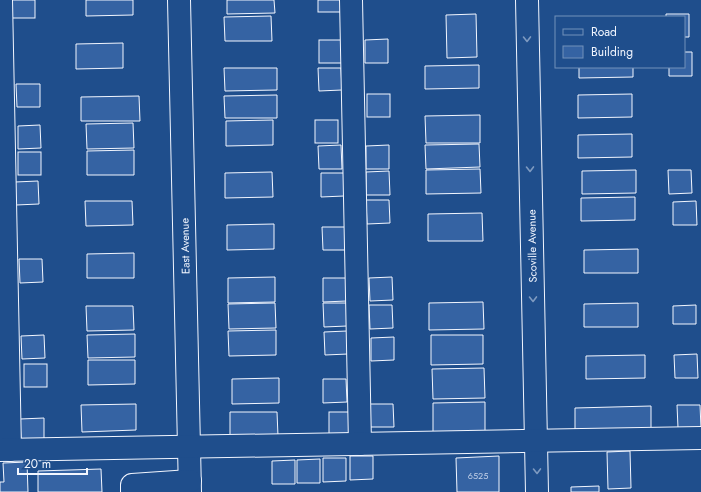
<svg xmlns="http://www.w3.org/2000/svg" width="701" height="492" font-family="Jost,sans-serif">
<rect width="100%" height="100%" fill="#1f4e8c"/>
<!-- building -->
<g fill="#3563a3" stroke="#f2f6ff">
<rect x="12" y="0" width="23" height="18"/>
<path d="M86,0H133V15L86,16Z"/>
<path d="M227,0H274L275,13L227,14Z"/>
<rect x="318" y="0" width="23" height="12"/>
<path d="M476,14L477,57L447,58L446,15Z"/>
<path d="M666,14H689V37H684V17H666Z"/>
<path d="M271,16L272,41H225L224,17Z"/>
<path d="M388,39V63H365V40Z"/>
<rect x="319" y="40" width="23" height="23"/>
<path d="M123,43V68L76,69V44Z"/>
<path d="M684,52H692V76H669V67H684Z"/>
<path d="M479,65V88L425,89V66Z"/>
<path d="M579,67H633V77L579,78Z"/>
<path d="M224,68H277V90L225,91Z"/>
<path d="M318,68H341L342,90L319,91Z"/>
<path d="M16,84H40V107H17Z"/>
<rect x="367" y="94" width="23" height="23"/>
<path d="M632,94V117L578,118V95Z"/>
<path d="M277,95V118H225L224,96Z"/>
<path d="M139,96L140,121H81V97Z"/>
<path d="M480,115V143H426L425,116Z"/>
<path d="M273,120V145L226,146V121Z"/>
<rect x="315" y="120" width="23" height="23"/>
<path d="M133,123L134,148L87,149L86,124Z"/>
<path d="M40,125L41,148L18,149V126Z"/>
<path d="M632,134V157L578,158V135Z"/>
<path d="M479,144L480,167L426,169L425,145Z"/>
<path d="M341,145L342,169H319L318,146Z"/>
<path d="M389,145V169H366V146Z"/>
<path d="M134,150V175H87V151Z"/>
<rect x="18" y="152" width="23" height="23"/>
<path d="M480,169L481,193L426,194V170Z"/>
<path d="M636,170V193L582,194V171Z"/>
<path d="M668,170H691L692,193L669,194Z"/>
<path d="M389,171L390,195H366V172Z"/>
<path d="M272,172L273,197L225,198V173Z"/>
<path d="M321,173H344V196L321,197Z"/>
<path d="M38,181L39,204L16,205L15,182Z"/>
<path d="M635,197V220L581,221V198Z"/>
<path d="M366,200H389L390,223L367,224Z"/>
<path d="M85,201H132L133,225L86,226Z"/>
<path d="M696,201L697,225H673V202Z"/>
<path d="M482,213L483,241H428V214Z"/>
<path d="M274,224V249L227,250V225Z"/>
<path d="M322,227H345L346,250H323Z"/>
<path d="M638,249V273H584V250Z"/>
<path d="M134,253V278H87V254Z"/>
<path d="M19,259H42L43,282L20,283Z"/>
<path d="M275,277V302L228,303V278Z"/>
<path d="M392,277L393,300L370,301L369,278Z"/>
<path d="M323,278H346L347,301L323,302Z"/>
<path d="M483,302L484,329L429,330V303Z"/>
<path d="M275,303L276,328L229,329L228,304Z"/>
<path d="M323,303H347V326L324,327Z"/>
<path d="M638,303V327H584V304Z"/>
<path d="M369,305H392L393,328L370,329Z"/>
<path d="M696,305V324H673V306Z"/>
<path d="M86,306H133L134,330L87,331Z"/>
<path d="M276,330V355L229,356L228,331Z"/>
<path d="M347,331L348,354L325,355L324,332Z"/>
<path d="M135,334V357L88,358L87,335Z"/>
<path d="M44,335L45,358L22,359L21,336Z"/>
<path d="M431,335H483V364L431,365Z"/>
<path d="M394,337V360L371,361V338Z"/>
<path d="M697,354L698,378H675L674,355Z"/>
<path d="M645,355V378L586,379V356Z"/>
<path d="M88,360H135V384L88,385Z"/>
<rect x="24" y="364" width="23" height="23"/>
<path d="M484,368L485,398L433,399L432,369Z"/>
<path d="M279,378V403L232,404V379Z"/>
<path d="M323,379H346L347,402L323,403Z"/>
<path d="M485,402V432L433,433V403Z"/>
<path d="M136,404V430L82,432L81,405Z"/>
<path d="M370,404H393L394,427H370Z"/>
<path d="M677,405H700L701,428H678Z"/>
<path d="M651,406V430L575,432V408Z"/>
<path d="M230,412H277L278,436L230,437Z"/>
<rect x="329" y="412" width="23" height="23"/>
<path d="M44,418V441L21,442L20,419Z"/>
<path d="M630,451L631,488L608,489L607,452Z"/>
<path d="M350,456H373V479L350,480Z"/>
<path d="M499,456V492H457L456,458Z"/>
<path d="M323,458H346V481L323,482Z"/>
<path d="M320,459V483H297V460Z"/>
<path d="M295,460V484H272V461Z"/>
<path d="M27,462L28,492H0V482H4L3,463Z"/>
<path d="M101,469L102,492H38V471Z"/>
<path d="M599,486V492H571V487Z"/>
</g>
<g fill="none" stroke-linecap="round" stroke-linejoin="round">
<defs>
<g id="minor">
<path d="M1,0L10,450"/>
<path d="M179,0L190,492"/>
<path d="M351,0L360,444"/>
<path d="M527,0L537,492"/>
<path d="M0,450L701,438"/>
<path d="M132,492V485L190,481"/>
</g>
</defs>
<!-- minor casing -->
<use href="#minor" stroke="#f2f6ff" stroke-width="24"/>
<!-- minor -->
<use href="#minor" stroke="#1f4e8c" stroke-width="22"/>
</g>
<!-- one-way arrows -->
<defs><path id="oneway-chevron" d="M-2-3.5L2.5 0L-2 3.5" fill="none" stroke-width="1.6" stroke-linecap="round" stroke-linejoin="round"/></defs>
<g stroke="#7e9ac0">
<use href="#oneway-chevron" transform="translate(527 39) rotate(89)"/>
<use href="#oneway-chevron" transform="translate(530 169) rotate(89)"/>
<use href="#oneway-chevron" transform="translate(533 299) rotate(89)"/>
<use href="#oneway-chevron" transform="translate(537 471) rotate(89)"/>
</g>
<g text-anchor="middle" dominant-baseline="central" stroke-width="3" stroke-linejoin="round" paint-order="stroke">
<!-- number labels -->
<g font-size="9" fill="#c3d1e8">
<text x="478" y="475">6525</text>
</g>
<!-- street labels -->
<g font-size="11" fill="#f2f6ff" stroke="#1f4e8c">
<text transform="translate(185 246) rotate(-91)">East Avenue</text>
<text transform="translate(532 246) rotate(-91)">Scoville Avenue</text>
</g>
</g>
<!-- legend -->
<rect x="555" y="16" width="130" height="52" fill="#1f4e8c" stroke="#7391ba"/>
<rect x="563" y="29" width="20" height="6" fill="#1f4e8c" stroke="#7391ba"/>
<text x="591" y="36" font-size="12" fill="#f2f6ff">Road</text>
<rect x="563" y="46" width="20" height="12" fill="#3563a3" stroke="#7391ba"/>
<text x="591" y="56" font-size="12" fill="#f2f6ff">Building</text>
<!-- scale -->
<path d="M18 468v6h69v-6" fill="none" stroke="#f2f6ff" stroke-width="2"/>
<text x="24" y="468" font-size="12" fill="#f2f6ff" stroke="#1f4e8c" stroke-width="3" paint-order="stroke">20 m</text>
</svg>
